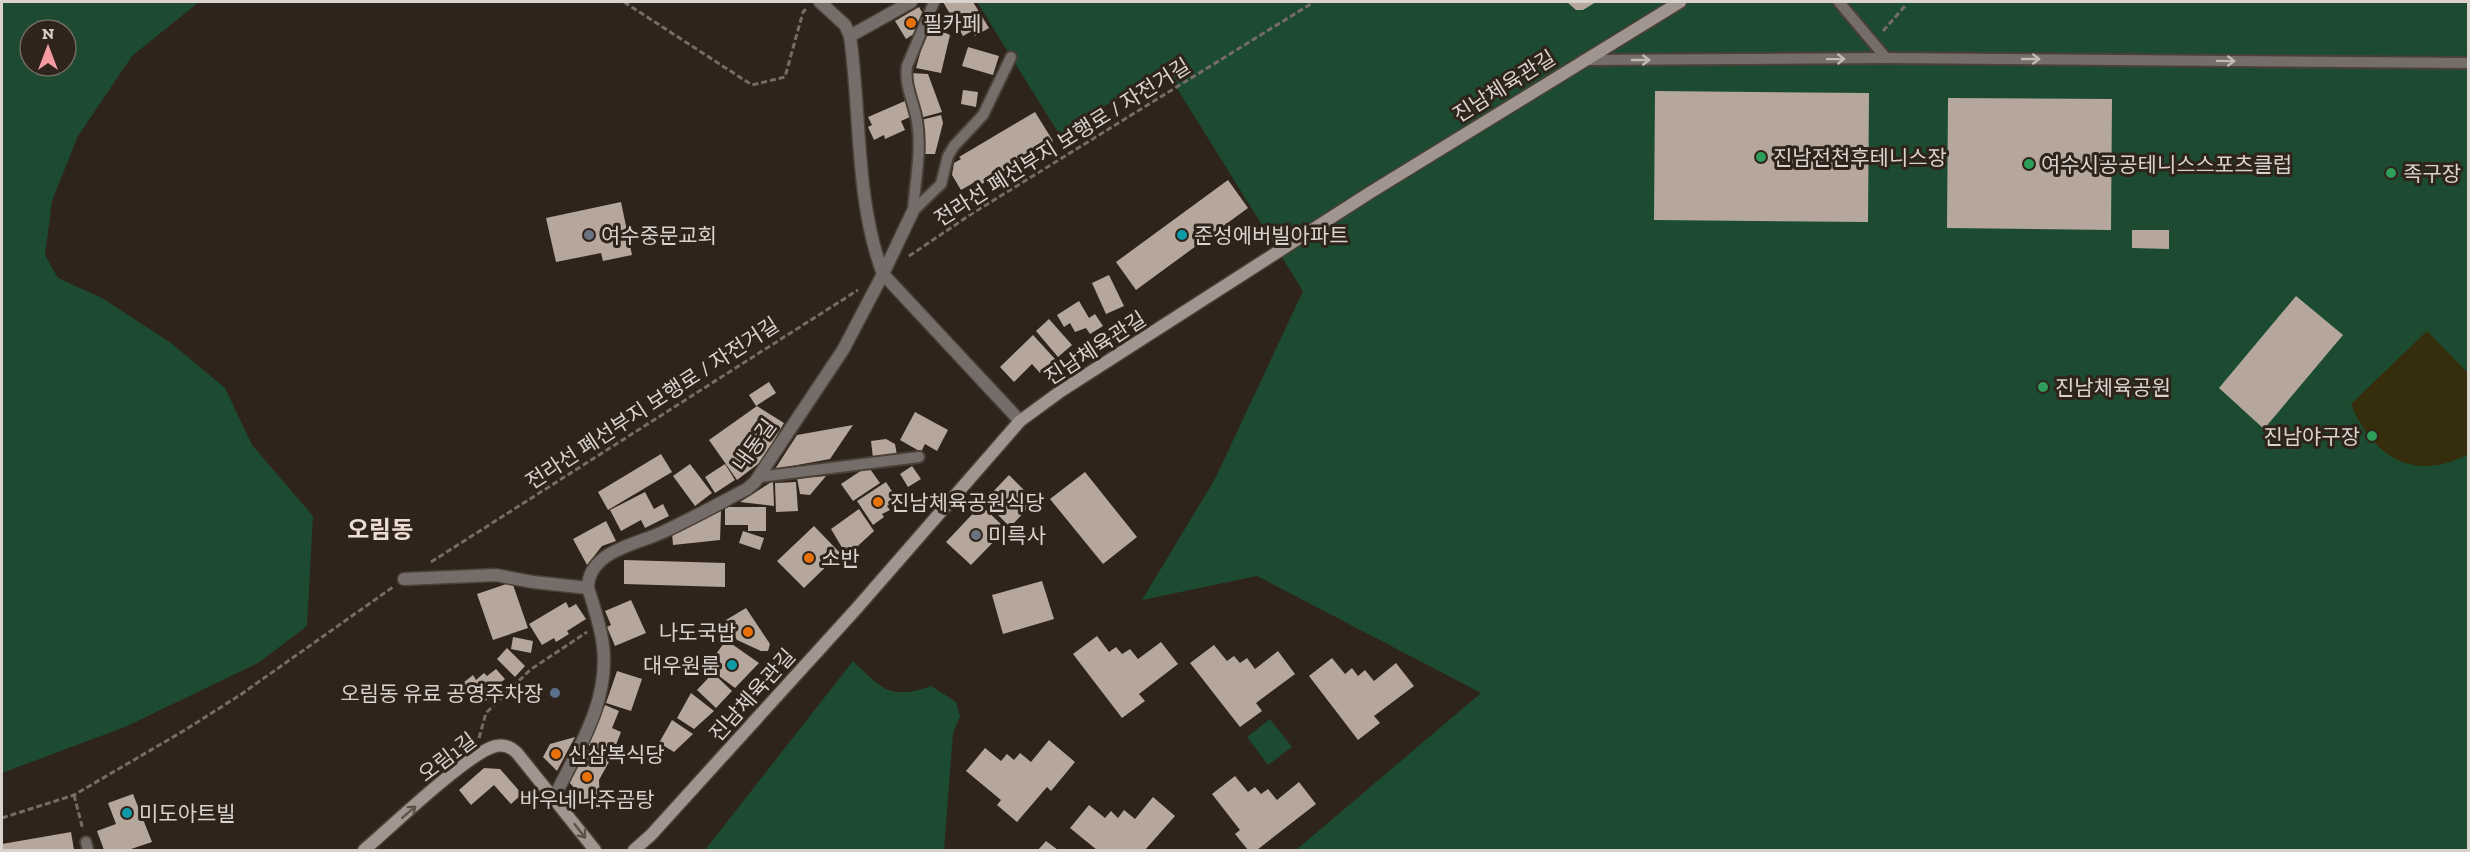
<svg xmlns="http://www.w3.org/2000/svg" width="2470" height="852" font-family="'Zilla Slab','Noto Sans KR',serif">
<rect width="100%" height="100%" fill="#2f241b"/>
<!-- green -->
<g fill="#1c4b31" fill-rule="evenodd">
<path d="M2,2H199L132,56L78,136L52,201L45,255L58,278L102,298L171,343L225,388L252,445L313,516L307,626L258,663L125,727L2,773ZM30,30H66V66H30Z"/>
<path d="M977,2H2468V850H1296L1481,693L1257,576L1142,600L1215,479L1303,291L1165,69L1059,134Z"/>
<path d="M853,661C881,688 890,701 931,686L956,702L960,716L953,733L944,850H705Z"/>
<path d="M1270,719L1292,747L1268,765L1247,737Z"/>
</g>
<!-- sand -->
<path fill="#362d0c" d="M2427,331L2468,373V454C2415,483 2372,457 2351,404Z"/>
<!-- building -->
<g fill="#b6a79c">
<path d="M943,2H973L989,28L975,36L972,31L963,36Z"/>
<path d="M1567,2H1596L1583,10H1576Z"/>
<path d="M919,7L925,17L920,30L906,39L895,21Z"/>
<path d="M928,25L950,35L941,73L916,68Z"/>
<path d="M968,47L999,56L993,75L962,66Z"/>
<path d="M910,73L928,74L942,112L920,118Z"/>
<path d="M963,90L978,92L976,107L961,104Z"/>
<path d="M1655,91L1869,93L1868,222L1654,220Z"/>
<path d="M1948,98L2112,99L2111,230L1947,228Z"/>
<path d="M905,101L910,117L901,121L905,130L885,139L884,135L874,140L868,127L872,125L868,117Z"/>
<path d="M1035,112L1053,141L977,187L975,182L961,190L952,175L954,163L961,159L959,157Z"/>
<path d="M941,115L943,123L935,154H923L921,120Z"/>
<path d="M1228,180L1248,208L1136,290L1116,262Z"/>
<path d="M621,202L632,255L603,261L601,253L556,262L546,218Z"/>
<path d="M2132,230H2169V249L2132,248Z"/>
<path d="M1109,275L1124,306L1106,314L1092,283Z"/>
<path d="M2296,296L2343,335L2264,429L2219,388Z"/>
<path d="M1079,301L1089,318L1095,314L1103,326L1090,334L1086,328L1075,332L1070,323L1064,327L1057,315Z"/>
<path d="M1049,319L1072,345L1058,357L1036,331Z"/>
<path d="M1033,335L1055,359L1040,373L1032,364L1014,382L1000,367Z"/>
<path d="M769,382L776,393L756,406L749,395Z"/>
<path d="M757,406L784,423L762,461L737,480L709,440Z"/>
<path d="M915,412L948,430L937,451L925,444L921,452L900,440Z"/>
<path d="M853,425L830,459L775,469L797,435Z"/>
<path d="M886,439L895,444L897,455L873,458L871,441Z"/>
<path d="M661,454L672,472L608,510L598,492Z"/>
<path d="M690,464L712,493L695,506L673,476Z"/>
<path d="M725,464L735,480L715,493L705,477Z"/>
<path d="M868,466L880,483L853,501L841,484Z"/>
<path d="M912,466L921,479L908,487L900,474Z"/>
<path d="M1085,472L1137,537L1103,564L1050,499Z"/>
<path d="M1009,475L1035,501L1010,527L984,501Z"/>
<path d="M826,476L810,495L800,494L797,478Z"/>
<path d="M773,481L774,506L740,502Z"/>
<path d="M796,482L798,511L776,512L775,483Z"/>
<path d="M886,482L897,499L887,506L890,510L882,514L884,517L873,525L857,501Z"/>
<path d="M645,492L654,509L663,504L669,516L645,528L641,520L621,531L610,510Z"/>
<path d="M981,505L1006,529L971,565L946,542Z"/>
<path d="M725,507H766V531H748V525H725Z"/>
<path d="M859,509L874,531L847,556L831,529Z"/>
<path d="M721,511L720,540L673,545L672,533Z"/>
<path d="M606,521L616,541L602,546L587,565L573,539Z"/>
<path d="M814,526L840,553L804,588L777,561Z"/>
<path d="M743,531L764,538L760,550L739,543Z"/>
<path d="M624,560L725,563V587L624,584Z"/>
<path d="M1042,581L1054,619L1003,634L992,595Z"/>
<path d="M512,582L528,628L493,640L477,594Z"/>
<path d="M631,600L646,633L615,646L607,627L611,625L605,611Z"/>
<path d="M566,602L569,608L576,604L586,619L567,631L569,634L556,642L554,638L542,645L529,624Z"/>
<path d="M746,608L770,644L768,651H761L737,640L726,620Z"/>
<path d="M1097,636L1109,652L1116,647L1122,654L1130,649L1138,659L1161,642L1178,664L1139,694L1145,701L1122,718L1073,654Z"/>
<path d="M513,637L533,641L531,653L511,649Z"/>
<path d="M726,640L759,663L735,688L707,667Z"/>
<path d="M1214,645L1227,661L1234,656L1240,663L1247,658L1255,669L1278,651L1295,674L1256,703L1262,711L1240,727L1190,663Z"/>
<path d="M507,648L525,666L515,677L497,659Z"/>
<path d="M1332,658L1345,674L1352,668L1358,676L1365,670L1374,681L1396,663L1414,686L1374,716L1380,723L1358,740L1309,676Z"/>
<path d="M496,669L505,679L491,691L494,694L481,704L463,683L473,675L476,680L484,673L487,676Z"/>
<path d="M617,671L642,679L631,711L606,703Z"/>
<path d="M713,673L732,691L716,708L697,690Z"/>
<path d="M691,693L714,711L694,729L677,718Z"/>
<path d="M605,705L619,711L612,728L621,732L612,755L588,745Z"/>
<path d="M672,720L693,734L674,752L659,743Z"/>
<path d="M575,737L557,771L543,757L550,744Z"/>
<path d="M1049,740L1075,762L1051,791L1047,787L1017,822L997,805L1001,800L966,771L985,748L1001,761L1007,754L1014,760L1020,753L1031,762Z"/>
<path d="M585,749L610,760L599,780L600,807H591L569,782Z"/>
<path d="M484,768L500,769L522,794L511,804L494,785L471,805L459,790Z"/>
<path d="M1235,776L1248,792L1255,787L1261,794L1268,789L1277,800L1299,782L1316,804L1257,850H1248L1235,834L1240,830L1212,794Z"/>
<path d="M133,794L152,842L128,850H104L97,831L116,824L108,803Z"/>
<path d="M1153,797L1175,816L1145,850H1097L1070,828L1089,805L1105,818L1111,811L1118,818L1124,810L1135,819Z"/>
<path d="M71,832L74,850H2V844Z"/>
<path d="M1046,841L1058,850H1038Z"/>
</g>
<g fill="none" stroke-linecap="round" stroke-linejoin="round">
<defs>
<g id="lane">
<path d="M1839,2L1886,58"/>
<path d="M1583,60L1886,58L2468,63"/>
<path d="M913,211C915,182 922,150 917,121C914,102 904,86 907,66L934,2"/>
<path d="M913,211L941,184L948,156L954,146L983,115L1011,57"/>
<path d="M759,477L919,457"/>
<path d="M86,842L88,850"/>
</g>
<g id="street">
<path d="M850,36L911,2"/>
<path d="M913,211L883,274L1020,421"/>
<path d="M404,579L496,575L533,582L588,588"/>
<path d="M554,798C577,750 610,702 603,646C601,627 594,607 588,588C588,550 640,544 665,531C693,518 720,503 747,489L755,482L843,350L883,274C855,200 861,113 850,36L845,25L820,2"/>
</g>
<g id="secondary">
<path d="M364,850C389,829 470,751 496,746C505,744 511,747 517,753L595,850"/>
<path d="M634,850L651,835L857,608L1020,421L1061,391L1371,192L1680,2"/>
</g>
</defs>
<!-- lane casing -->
<use href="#lane" stroke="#4a4037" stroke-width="14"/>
<!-- street casing -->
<use href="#street" stroke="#4a4037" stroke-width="15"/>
<!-- secondary casing -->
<use href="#secondary" stroke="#4a4037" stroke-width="15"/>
<!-- path -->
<g stroke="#766c65" stroke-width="3" stroke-dasharray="6 3" stroke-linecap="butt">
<path d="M624,2L752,85L785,77L803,12L807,8"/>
<path d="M1883,31L1905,6"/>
<path d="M909,256L973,213L1314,2"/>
<path d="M431,562L858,290"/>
<path d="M479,738L486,713L530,670L587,632"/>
<path d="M74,795L83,830"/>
<path d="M2,818L74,795L185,730L240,695L393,587"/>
</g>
<!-- lane -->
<use href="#lane" stroke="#746d69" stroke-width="10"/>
<!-- street -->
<use href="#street" stroke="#746d69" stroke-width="12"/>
<!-- secondary -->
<use href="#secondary" stroke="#a0968f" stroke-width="12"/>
</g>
<!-- one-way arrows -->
<defs><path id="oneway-shaft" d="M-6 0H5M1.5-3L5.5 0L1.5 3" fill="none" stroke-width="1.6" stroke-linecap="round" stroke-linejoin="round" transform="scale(1.5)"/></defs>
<g stroke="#c0b9b4">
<use href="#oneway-shaft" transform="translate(1836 59) rotate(-1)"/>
<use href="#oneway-shaft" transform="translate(2031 59)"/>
<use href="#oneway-shaft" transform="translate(1641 60)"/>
<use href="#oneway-shaft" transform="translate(2226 61) rotate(1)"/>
</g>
<g stroke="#5c5249">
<use href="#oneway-shaft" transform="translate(409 812) rotate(-41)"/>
<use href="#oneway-shaft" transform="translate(580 831) rotate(52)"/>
</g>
<!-- markers -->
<g fill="#e8710a" stroke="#2f241b" stroke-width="2">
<circle cx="911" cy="23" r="6"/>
<circle cx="878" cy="502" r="6"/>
<circle cx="809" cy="558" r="6"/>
<circle cx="748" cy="632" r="6"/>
<circle cx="556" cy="754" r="6"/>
<circle cx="587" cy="777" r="6"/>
</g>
<g fill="#2e9e5b" stroke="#2f241b" stroke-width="2">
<circle cx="1761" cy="157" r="6"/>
<circle cx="2029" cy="164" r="6"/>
<circle cx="2391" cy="173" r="6"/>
<circle cx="2043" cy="387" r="6"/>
<circle cx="2372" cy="436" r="6"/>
</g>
<g fill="#6b7280" stroke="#2f241b" stroke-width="2">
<circle cx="589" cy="235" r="6"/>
<circle cx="976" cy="535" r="6"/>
</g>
<g fill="#0f9aa8" stroke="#2f241b" stroke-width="2">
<circle cx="1182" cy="235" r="6"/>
<circle cx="732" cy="665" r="6"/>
<circle cx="127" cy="813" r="6"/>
</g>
<circle fill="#5c6f8a" stroke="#2f241b" stroke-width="2" cx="555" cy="693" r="6"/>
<g text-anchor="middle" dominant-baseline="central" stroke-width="6" stroke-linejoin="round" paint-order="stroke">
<!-- poi labels -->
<g font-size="21" fill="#dad2cd" stroke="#2f241b" text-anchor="start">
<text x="923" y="23">필카페</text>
<text x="1773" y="157">진남전천후테니스장</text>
<text x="2041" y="164">여수시공공테니스스포츠클럽</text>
<text x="2403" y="173">족구장</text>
<text x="601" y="235">여수중문교회</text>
<text x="1194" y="235">준성에버빌아파트</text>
<text x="2055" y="387">진남체육공원</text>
<text x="2360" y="436" text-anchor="end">진남야구장</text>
<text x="890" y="502">진남체육공원식당</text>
<text x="988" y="535">미륵사</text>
<text x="821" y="558">소반</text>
<text x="736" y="632" text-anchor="end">나도국밥</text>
<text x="720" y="665" text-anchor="end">대우원룸</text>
<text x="543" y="693" text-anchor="end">오림동 유료 공영주차장</text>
<text x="568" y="754">신삼복식당</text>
<text x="587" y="799" text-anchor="middle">바우네나주곰탕</text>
<text x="139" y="813">미도아트빌</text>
</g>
<!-- street labels -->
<g font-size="21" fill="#dad2cd" stroke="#2f241b">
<text transform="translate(1504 86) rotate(-32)">진남체육관길</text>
<text transform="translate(1062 142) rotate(-32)">전라선 폐선부지 보행로 / 자전거길</text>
<text transform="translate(1095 348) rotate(-33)">진남체육관길</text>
<text transform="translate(652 403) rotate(-33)">전라선 폐선부지 보행로 / 자전거길</text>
<text transform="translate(754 445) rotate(-54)">내동길</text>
<text transform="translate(752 695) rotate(-48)">진남체육관길</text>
<text transform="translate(447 757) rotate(-37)">오림1길</text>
</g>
<!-- quarter labels -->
<g font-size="24" font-weight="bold" fill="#ecdcd1" stroke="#2f241b">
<text x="380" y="529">오림동</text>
</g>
</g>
<!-- border -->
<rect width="2470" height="852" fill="none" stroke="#dad2cd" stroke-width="6"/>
<!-- north arrow -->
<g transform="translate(48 48)"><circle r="28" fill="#2f241b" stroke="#736a62" stroke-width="1.5"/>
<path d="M0-4.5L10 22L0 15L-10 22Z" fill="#f49aa2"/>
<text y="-9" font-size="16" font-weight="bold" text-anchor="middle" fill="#dad2cd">N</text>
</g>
</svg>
